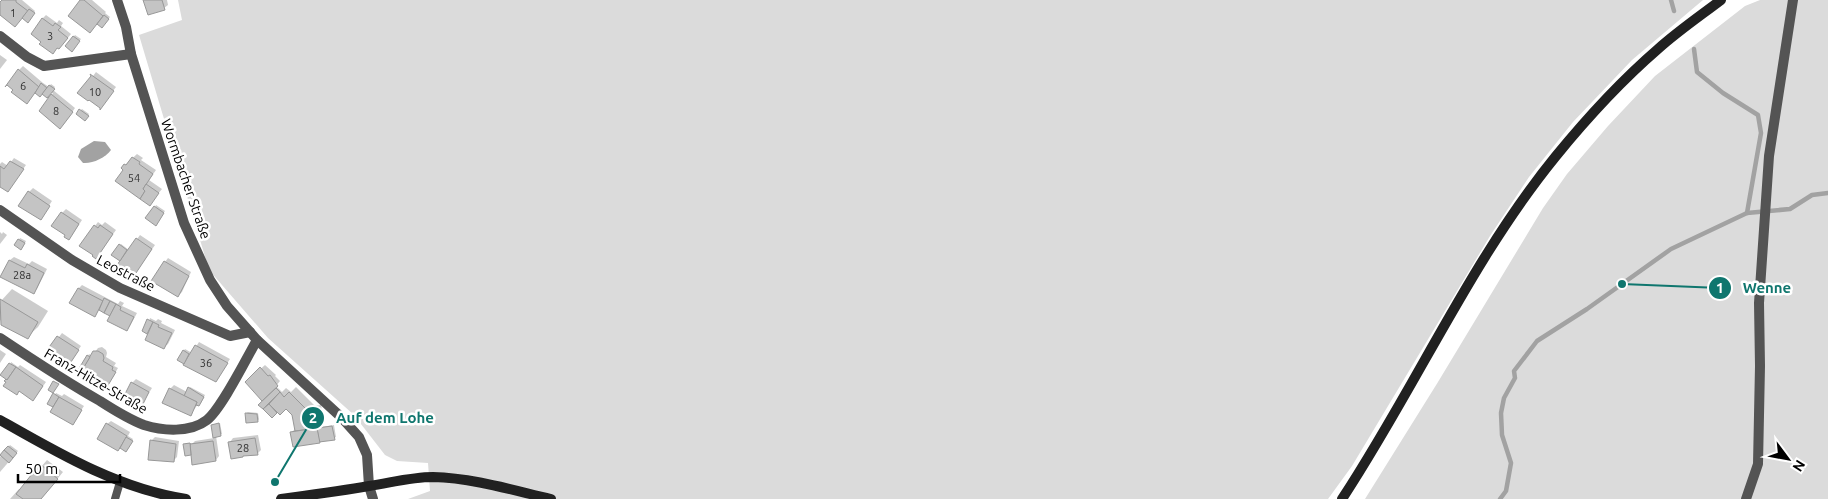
<svg xmlns="http://www.w3.org/2000/svg" width="1828" height="499" font-family="Ubuntu,sans-serif">
<rect width="100%" height="100%" fill="#fff"/>
<!-- green -->
<g fill="#dbdbdb">
<path d="M178,0H1703L1632,60L1573,122L1529,177L1490,236L1352,466L1328,499H408L430,491L428,463L397,461L385,455L354,415L268,338L209,270L139,35L182,20Z"/>
<path d="M1760,0H1828V499H1365L1438,382L1543,208L1567,174L1608,126L1655,76L1745,6Z"/>
</g>
<!-- water -->
<path fill="#a2a2a2" d="M94,141L105,142L111,150C105,158 92,164 83,163L78,157L81,149Z"/>
<!-- shadow -->
<g fill="#0003">
<path d="M3,0H22L35,11L29,20L0,14V4Z"/>
<path d="M81,0H92L106,12L105,13L110,17L102,27L97,23Z"/>
<path d="M144,0H167L168,5L164,8Z"/>
<path d="M46,15L57,23L59,20L63,23L61,26L71,34L63,44L42,19Z"/>
<path d="M75,35L81,39L72,50L67,46Z"/>
<path d="M0,55L7,60L0,69Z"/>
<path d="M23,66L43,83L49,87L51,84L55,87L53,90L75,108L64,124L41,111L53,93H42L40,95L35,91L19,70Z"/>
<path d="M96,72L116,87L104,103L93,76Z"/>
<path d="M82,109L89,114L85,120L77,114Z"/>
<path d="M137,154L143,158L141,160L156,170L149,180L162,189L153,200L122,168Z"/>
<path d="M14,158L26,165L11,186L0,185V164L2,162L8,166Z"/>
<path d="M33,188L52,201L42,216L29,192Z"/>
<path d="M156,205L165,211L157,223L155,207Z"/>
<path d="M66,209L82,220L72,235L62,213Z"/>
<path d="M98,222L102,225L105,222L116,230L96,258L95,226Z"/>
<path d="M0,232L2,234L3,232L7,235L0,244Z"/>
<path d="M140,235L155,245L137,271L122,261L120,245L121,244L129,250Z"/>
<path d="M20,238L26,241L23,247L19,240Z"/>
<path d="M14,257L29,264L32,261L47,269L37,289L33,292L10,260Z"/>
<path d="M168,258L191,272L182,292L178,296L165,262Z"/>
<path d="M82,285L118,304L120,301L124,303L122,306L137,313L130,326L127,330L112,315L100,309L95,315L79,288Z"/>
<path d="M12,289L48,311L38,327L27,337L0,320V302Z"/>
<path d="M150,318L156,321L158,319L162,321L161,323L175,330L168,344L164,347L151,328L147,332Z"/>
<path d="M62,333L81,346L72,359L49,350Z"/>
<path d="M199,342L230,359L216,380L178,359L185,349L192,353Z"/>
<path d="M102,347L106,350L107,353L106,357L116,363L114,366L118,368L110,382L88,356L89,354L92,356L98,348Z"/>
<path d="M0,350L6,354L0,363Z"/>
<path d="M11,362L18,367L20,365L46,382L36,396L8,379Z"/>
<path d="M265,365L276,375L275,376L280,381L276,386L282,392L286,388L291,392L296,387L315,406L321,405L324,421L321,424V427L334,425L336,437L334,438L292,432L296,428L293,414L286,407L278,411L272,416L260,405L264,400L246,382Z"/>
<path d="M136,379L152,388L142,404L132,383Z"/>
<path d="M174,385L187,392L190,387L205,395L201,403L190,397L189,399L199,404H198L191,414L170,389Z"/>
<path d="M56,393L62,396L64,394L84,406L72,424L49,403Z"/>
<path d="M248,412L258,413L259,419L258,421L246,413Z"/>
<path d="M111,421L130,432L128,436L133,439L126,451L120,447L107,424Z"/>
<path d="M220,423L222,434L216,436L219,456L216,460L192,453L186,454L185,445L186,443H191V445L195,441L214,438L212,425Z"/>
<path d="M258,435L261,450L257,454L230,442L233,438Z"/>
<path d="M155,437L179,441L177,457L173,461L151,441Z"/>
<path d="M10,445L18,451L0,472V457Z"/>
<path d="M47,460L63,472L41,499H10L19,489L21,490Z"/>
</g>
<g fill="none" stroke-linecap="round" stroke-linejoin="round">
<!-- stream -->
<g stroke="#a2a2a2" stroke-width="4.5">
<path d="M1671,0L1674,11"/>
<path d="M1694,49L1697,72L1723,93L1758,115L1761,133L1747,213"/>
<path d="M1500,499L1506,491L1511,463L1502,435L1501,413L1504,398L1515,378L1514,371L1537,341L1587,309L1671,249L1747,213L1790,209L1812,195L1828,193"/>
</g>
</g>
<!-- building -->
<g fill="#c4c4c4" stroke="#989898">
<path d="M2,0H16V2L28,11L15,27L0,15V2Z"/>
<path d="M80,0H84L103,16L90,33L68,16Z"/>
<path d="M143,0H162L165,10L148,15Z"/>
<path d="M29,9L35,13L28,23L22,18Z"/>
<path d="M104,15L109,19L102,28L97,24Z"/>
<path d="M42,18L53,26L55,23L61,27L58,30L68,38L59,49L57,48L53,54L39,44L41,42L31,34Z"/>
<path d="M73,36L80,41L72,52L65,46Z"/>
<path d="M18,69L39,87L27,104L11,92L13,90L7,85L5,87Z"/>
<path d="M90,74L114,91L100,110V108L89,100L88,101L77,93L91,76Z"/>
<path d="M41,83L47,88L40,97L35,93Z"/>
<path d="M49,85L55,89L47,98L42,94Z"/>
<path d="M51,94L73,112L60,129L39,111Z"/>
<path d="M79,109L89,116L85,121L76,114Z"/>
<path d="M132,157L140,162L139,164L153,174L143,189L145,191L140,199L115,181L123,170L121,168L124,164L126,165Z"/>
<path d="M10,161L24,169L8,192L0,187V166L4,169Z"/>
<path d="M146,184L159,193L150,206L140,199L145,191L143,189Z"/>
<path d="M28,191L50,206L41,220L18,206Z"/>
<path d="M154,206L164,213L156,226L145,218Z"/>
<path d="M61,212L79,224L69,240L64,237L65,235L51,226Z"/>
<path d="M94,225L98,228L100,225L113,234L96,259L92,256L93,255L79,246Z"/>
<path d="M136,238L152,249L134,276L117,265Z"/>
<path d="M18,239L25,243L21,250L14,245Z"/>
<path d="M119,244L127,250L120,261L111,255Z"/>
<path d="M9,260L25,268L27,264L44,273L34,294L0,277Z"/>
<path d="M164,261L189,276L178,297L151,281Z"/>
<path d="M78,288L103,301L95,317L69,303Z"/>
<path d="M104,298L110,301L104,313L99,310Z"/>
<path d="M0,299L38,322L28,339L1,325Z"/>
<path d="M110,301L116,304L110,316L104,313Z"/>
<path d="M116,304L121,307L120,310L134,317L127,331L107,321Z"/>
<path d="M147,319L153,322L147,334L142,331Z"/>
<path d="M153,322L159,325L158,327L172,333L164,349L145,340Z"/>
<path d="M57,336L79,350L69,365L47,350Z"/>
<path d="M195,345L228,363L216,382L183,365Z"/>
<path d="M183,350L189,354L184,364L177,360Z"/>
<path d="M93,351H98L103,354L104,358L103,361L113,367L112,370L116,372L107,387L84,374L87,369L84,367Z"/>
<path d="M87,355L90,357L84,367L87,369L84,374L78,370Z"/>
<path d="M9,363L16,367L7,380L0,375Z"/>
<path d="M16,367L43,386L33,401L19,391L17,395L3,386L6,382L4,381L6,379L7,380Z"/>
<path d="M260,367L268,376L270,375L278,386L262,401L245,382Z"/>
<path d="M53,381L59,384L53,393L48,390Z"/>
<path d="M131,382L149,392L142,406L124,396Z"/>
<path d="M188,387L204,397L199,406L196,405L197,402L184,396Z"/>
<path d="M169,388L197,402L191,416L162,403Z"/>
<path d="M276,388L280,392L263,409L258,405Z"/>
<path d="M280,392L284,397L289,392L309,412L316,410L319,428L295,431L292,415L286,409L280,415L269,404Z"/>
<path d="M53,393L59,397L53,407L47,404Z"/>
<path d="M59,397L82,410L73,425L50,412Z"/>
<path d="M269,404L277,413L272,418L263,409Z"/>
<path d="M245,413L257,414L258,422L246,423Z"/>
<path d="M106,423L127,436L118,451L97,439Z"/>
<path d="M219,423L221,436L213,438L211,425Z"/>
<path d="M332,426L335,440L319,442L317,428Z"/>
<path d="M317,428L320,443L293,447L290,432Z"/>
<path d="M126,437L133,441L126,452L120,448Z"/>
<path d="M255,438L258,455L243,456V457L231,459L228,442Z"/>
<path d="M150,440L176,444L174,462L148,460Z"/>
<path d="M213,441L216,461L192,465L190,444Z"/>
<path d="M190,443L191,455L185,456L183,444Z"/>
<path d="M8,446L17,453L13,458L4,450Z"/>
<path d="M4,450L13,458L9,463L0,455Z"/>
<path d="M40,464L58,479L41,499H23L16,494Z"/>
</g>
<g fill="none" stroke-linecap="round" stroke-linejoin="round">
<!-- lane -->
<path stroke="#545454" stroke-width="8" d="M115,499L120,482"/>
<!-- street -->
<g stroke="#545454" stroke-width="10">
<path d="M117,0L126,27L131,54L184,223L210,280L227,306L257,340L341,417L359,437L367,455L369,486L373,499"/>
<path d="M0,36L27,57L44,66L131,54"/>
<path d="M0,210L72,260L120,288L230,336L250,332"/>
<path d="M0,338C33,360 66,382 100,401C114,410 128,419 144,425C163,431 190,433 207,420C222,408 246,359 257,340"/>
<path d="M1746,499L1758,464L1760,366L1759,303L1769,156L1793,0"/>
</g>
<!-- secondary -->
<g stroke="#212121" stroke-width="10">
<path d="M0,420C58,453 119,489 186,499"/>
<path d="M281,499C310,495 340,491 369,486C390,483 411,477 433,477C473,478 512,490 551,499"/>
<path d="M1342,499C1416,387 1471,260 1556,156C1587,118 1621,81 1658,49C1678,31 1700,16 1721,0"/>
</g>
</g>
<g text-anchor="middle" dominant-baseline="central" stroke-width="5" stroke-linejoin="round" paint-order="stroke">
<!-- number labels -->
<g font-size="11" fill="#313131">
<text x="13" y="13">1</text>
<text x="50" y="36">3</text>
<text x="23" y="86">6</text>
<text x="95" y="92">10</text>
<text x="56" y="111">8</text>
<text x="134" y="178">54</text>
<text x="22" y="275">28a</text>
<text x="206" y="363">36</text>
<text x="243" y="448">28</text>
</g>
<!-- street labels -->
<g font-size="14" fill="#000" stroke="#fff">
<text transform="translate(186 179) rotate(71)">Wormbacher Straße</text>
<text transform="translate(126 273) rotate(27)">Leostraße</text>
<text transform="translate(96 381) rotate(30)">Franz-Hitze-Straße</text>
</g>
</g>
<!-- callouts -->
<path fill="none" stroke="#0f766e" stroke-width="2" d="M1622 284L1720 288M275 482L313 418"/>
<g fill="#0f766e" stroke="#fff" stroke-width="2">
<circle cx="1622" cy="284" r="5"/>
<circle cx="275" cy="482" r="5"/>
<circle cx="1720" cy="288" r="12"/>
<circle cx="313" cy="418" r="12"/>
</g>
<g font-size="15" text-anchor="middle" font-weight="bold" fill="#fff">
<text x="1720" y="293">1</text>
<text x="313" y="423">2</text>
</g>
<g font-size="15" text-anchor="middle" font-weight="bold" fill="#0f766e" stroke="#fff" stroke-width="5" stroke-linejoin="round" paint-order="stroke">
<text x="1767" y="293">Wenne</text>
<text x="385" y="423">Auf dem Lohe</text>
</g>
<!-- north arrow -->
<g transform="translate(1788 459) rotate(122)" stroke="#ffffff" stroke-width="4" paint-order="stroke">
<path d="M0-4L9 19L0 12L-9 19Z" fill="#000000"/>
<text y="-8" font-size="14" font-weight="bold" text-anchor="middle" fill="#000000">N</text>
</g>
<!-- scale -->
<path d="M18 474v8h102v-8" fill="none" stroke="#000000" stroke-width="2.5"/>
<text x="25" y="474" font-size="15" fill="#000000" stroke="#ffffff" stroke-width="4" paint-order="stroke">50 m</text>
</svg>
